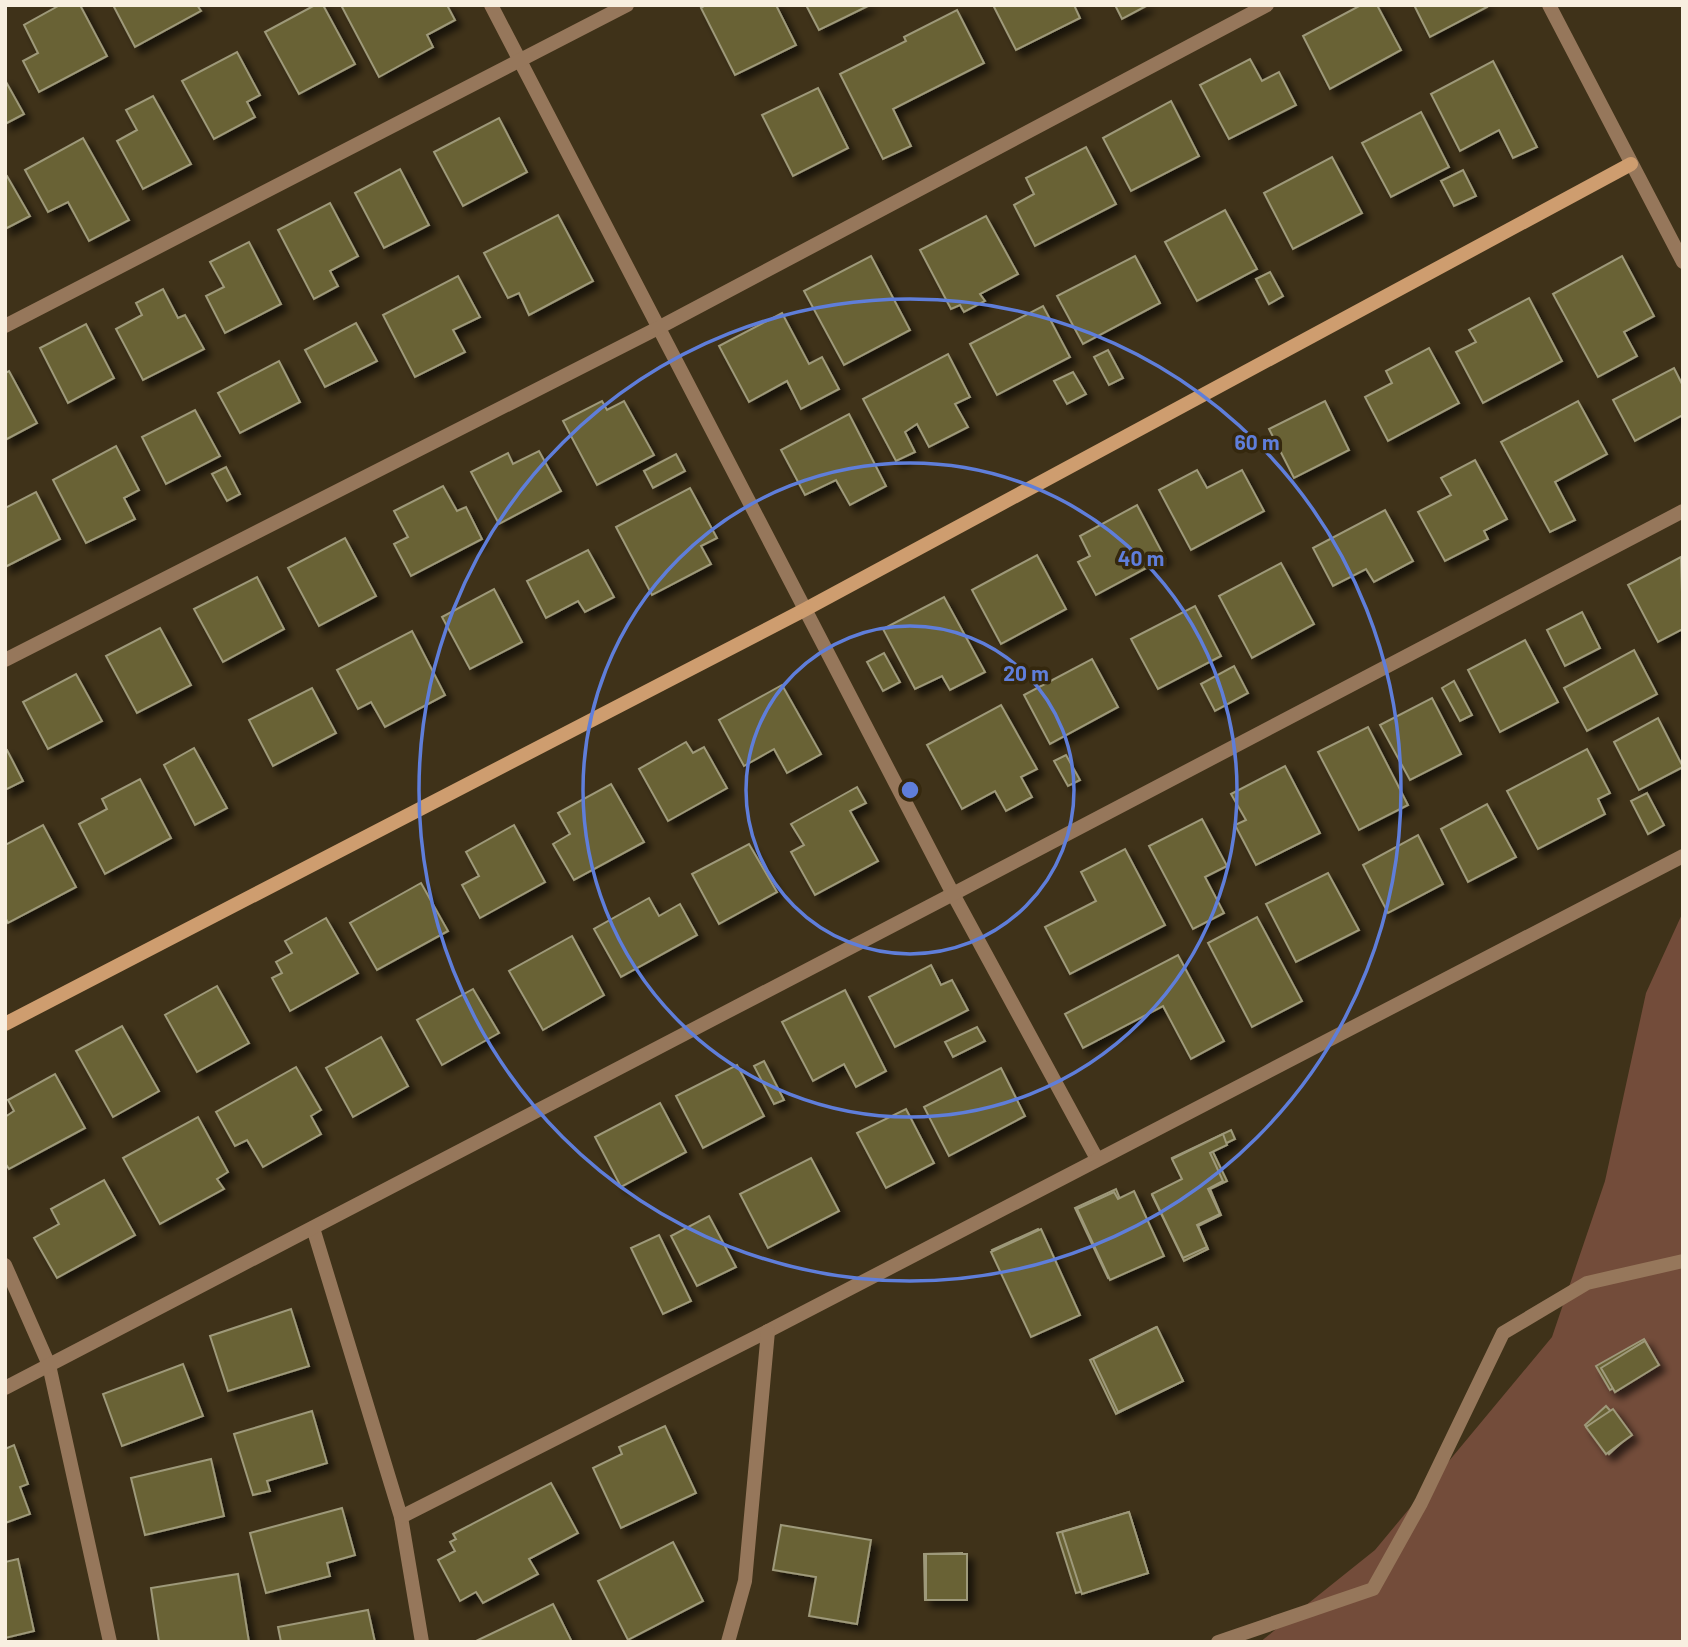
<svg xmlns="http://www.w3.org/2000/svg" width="1688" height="1647" font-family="Barlow,sans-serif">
<defs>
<filter id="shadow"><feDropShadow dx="6" dy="6" stdDeviation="3.5" flood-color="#0009"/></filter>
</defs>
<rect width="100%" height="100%" fill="#3f3219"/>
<!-- green -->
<path fill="#734c3a" d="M1683,912V1642H1260L1375,1550L1552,1337L1605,1181L1646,993Z"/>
<!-- building -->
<g fill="#696234" stroke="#9e997a" stroke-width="2" filter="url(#shadow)">
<path d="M60,5H80L107,56L39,92L23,61L38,53L24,25Z"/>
<path d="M113,5H197L201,11L135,47Z"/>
<path d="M315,5H323L355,64L299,94L265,32Z"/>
<path d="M341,5H447L455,20L427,35L433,47L379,77Z"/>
<path d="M706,5H776L796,45L735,75L701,8Z"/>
<path d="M806,5H870L819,30Z"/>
<path d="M993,5H1074L1080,18L1016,50Z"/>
<path d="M1115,5H1148L1122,19Z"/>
<path d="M1361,5H1377L1401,50L1330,89L1303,36Z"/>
<path d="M1414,5H1486L1487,7L1430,37Z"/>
<path d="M957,10L984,63L893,109L911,146L883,159L840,74L906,41L904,37Z"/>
<path d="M237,52L260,95L247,102L255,117L214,139L182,81Z"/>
<path d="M1250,59L1262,81L1279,72L1296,105L1229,139L1200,85Z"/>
<path d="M1493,61L1537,147L1513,158L1499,130L1460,151L1431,94Z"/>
<path d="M5,80L24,114L5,124Z"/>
<path d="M818,88L848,148L793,176L762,115Z"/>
<path d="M153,96L191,164L143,189L117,141L137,130L126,110Z"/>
<path d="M1171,101L1199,156L1131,191L1103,138Z"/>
<path d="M1421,112L1449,167L1391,197L1362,143Z"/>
<path d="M499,118L527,172L463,206L434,152Z"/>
<path d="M83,138L129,220L89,241L68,202L48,212L25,170Z"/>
<path d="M1086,147L1116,204L1035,246L1014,205L1034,194L1026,178Z"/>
<path d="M1332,157L1362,213L1293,249L1264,193Z"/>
<path d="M400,169L429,225L384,248L355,193Z"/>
<path d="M1463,170L1476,196L1454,206L1441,181Z"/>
<path d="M7,176L30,216L5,229V177Z"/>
<path d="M330,203L358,256L330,271L338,286L314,299L278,230Z"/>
<path d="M1225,210L1257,269L1197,301L1165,242Z"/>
<path d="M558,215L593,281L529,315L519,293L508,298L484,253Z"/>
<path d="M986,216L1018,274L980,294L985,301L964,312L960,305L951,309L920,250Z"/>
<path d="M249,242L281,304L225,333L206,296L224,287L210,262Z"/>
<path d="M871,256L910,330L844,365L804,291Z"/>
<path d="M1135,256L1160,303L1083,344L1057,296Z"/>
<path d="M1622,256L1654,316L1624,332L1637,356L1598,377L1553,294Z"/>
<path d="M1270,272L1283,296L1269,304L1256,279Z"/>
<path d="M458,276L480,317L453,330L465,352L415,377L383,315Z"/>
<path d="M163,289L178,318L185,315L204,349L143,380L116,329L142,315L136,303Z"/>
<path d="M1529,298L1562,361L1483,403L1456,352L1476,342L1469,330Z"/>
<path d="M1043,306L1070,357L997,395L970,344Z"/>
<path d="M782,313L809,364L822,357L839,389L801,409L787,381L749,402L719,346Z"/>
<path d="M356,323L377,361L325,387L305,350Z"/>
<path d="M86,324L114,378L68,403L40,348Z"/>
<path d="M1429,348L1459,403L1388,441L1365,397L1392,383L1386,371Z"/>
<path d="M1108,350L1123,378L1109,385L1094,357Z"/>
<path d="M948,354L970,397L955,404L968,427L929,447L917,424L905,432L915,452L896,461L863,399Z"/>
<path d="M279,361L300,402L240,433L218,393Z"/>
<path d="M1674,368L1683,386V415L1635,441L1613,400Z"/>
<path d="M9,371L37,423L5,440V373Z"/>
<path d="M1073,372L1086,394L1067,404L1054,381Z"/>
<path d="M602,401L607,410L624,401L654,455L597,485L563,421Z"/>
<path d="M1325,401L1349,450L1294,478L1269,429Z"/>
<path d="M1578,401L1607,454L1555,482L1575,520L1550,532L1501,442Z"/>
<path d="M195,410L220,456L166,484L142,437Z"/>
<path d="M849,414L886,486L850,505L836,480L805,495L781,450Z"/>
<path d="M116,446L139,490L124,498L135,519L86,543L53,480Z"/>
<path d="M539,451L561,491L499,524L471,472L508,453L513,464Z"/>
<path d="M676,454L685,471L653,488L644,471Z"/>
<path d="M1475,460L1507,519L1484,531L1488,539L1445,561L1418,512L1451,495L1441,478Z"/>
<path d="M226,467L240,494L227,501L212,474Z"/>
<path d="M1197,470L1207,488L1242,470L1264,511L1191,550L1159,490Z"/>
<path d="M443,486L457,511L466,507L482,539L411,576L394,544L408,537L394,511Z"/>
<path d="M690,488L717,538L701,546L711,564L652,595L616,527Z"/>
<path d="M36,492L60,539L5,567V508Z"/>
<path d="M1137,505L1165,558L1096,595L1078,562L1090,556L1080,536Z"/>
<path d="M1385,510L1413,561L1374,582L1366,569L1333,586L1313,548Z"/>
<path d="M345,538L376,596L319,626L288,568Z"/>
<path d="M588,550L614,597L585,612L578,601L546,618L527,581Z"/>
<path d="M1037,555L1066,609L1001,644L972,590Z"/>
<path d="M1681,557L1683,629L1658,642L1628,585Z"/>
<path d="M1281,563L1314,624L1252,658L1219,596Z"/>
<path d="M257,577L284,629L223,662L194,609Z"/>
<path d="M494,589L522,642L470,669L442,617Z"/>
<path d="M944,597L985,672L950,690L942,676L915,689L883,629Z"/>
<path d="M1195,606L1221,656L1158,689L1131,639Z"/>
<path d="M1582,612L1600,648L1565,666L1547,630Z"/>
<path d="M160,628L191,685L137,713L106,656Z"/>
<path d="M412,631L445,695L385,727L371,702L358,709L337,670Z"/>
<path d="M1525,640L1558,702L1500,732L1468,670Z"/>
<path d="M1634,650L1657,694L1587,731L1564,688Z"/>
<path d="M884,653L900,682L883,691L867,662Z"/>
<path d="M1092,659L1118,707L1050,744L1024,695Z"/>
<path d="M1234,666L1248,693L1215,711L1201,684Z"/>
<path d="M76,674L102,721L48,749L23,702Z"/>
<path d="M1454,681L1472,715L1460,721L1442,688Z"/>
<path d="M782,685L821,754L787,773L774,749L744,766L719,720Z"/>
<path d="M312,688L336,733L273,766L249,720Z"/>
<path d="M1432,698L1461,754L1410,780L1380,725Z"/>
<path d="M1001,705L1037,769L1021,777L1032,797L1006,811L995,791L962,809L927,745Z"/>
<path d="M1658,718L1683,767L1639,790L1614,742Z"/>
<path d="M1368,727L1408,805L1359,830L1318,752Z"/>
<path d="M686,742L693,753L704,747L727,788L668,821L639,769Z"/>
<path d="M194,748L227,808L195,825L164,765Z"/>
<path d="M1587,749L1610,793L1598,799L1605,814L1538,849L1507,791Z"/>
<path d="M7,750L23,781L5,790V751Z"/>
<path d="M1066,755L1080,780L1068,786L1054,761Z"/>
<path d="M1285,766L1320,833L1256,865L1235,825L1246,820L1231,794Z"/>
<path d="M140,779L171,838L105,874L79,824L107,809L102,799Z"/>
<path d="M611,784L644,842L574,880L553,844L570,834L558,813Z"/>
<path d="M857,787L866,803L850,811L878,861L815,895L791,852L804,845L791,824Z"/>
<path d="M1647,793L1664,825L1648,834L1631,801Z"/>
<path d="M1487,804L1516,857L1468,882L1441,829Z"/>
<path d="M1202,819L1227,866L1205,877L1224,913L1193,929L1149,846Z"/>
<path d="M43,825L76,887L8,923L5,917V845Z"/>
<path d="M514,825L545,882L480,918L462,885L479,876L466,852Z"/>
<path d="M1418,835L1443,884L1388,913L1363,865Z"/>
<path d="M749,844L777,892L719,924L692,874Z"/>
<path d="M1125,849L1165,925L1070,974L1045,927L1096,901L1081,872Z"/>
<path d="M1328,873L1359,930L1296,962L1266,904Z"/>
<path d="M421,883L448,931L377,970L350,923Z"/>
<path d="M649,898L659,916L680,904L697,935L621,977L594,929Z"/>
<path d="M1257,917L1302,1001L1252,1027L1208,943Z"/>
<path d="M326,918L358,973L290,1011L272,978L282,973L276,962L292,953L285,941Z"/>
<path d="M572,936L604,995L543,1030L509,971Z"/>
<path d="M1178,955L1224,1041L1191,1059L1163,1006L1083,1048L1065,1014Z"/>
<path d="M931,965L941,985L952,980L968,1010L895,1047L869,997Z"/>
<path d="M217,986L249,1043L197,1072L165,1015Z"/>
<path d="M473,989L499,1033L442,1065L417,1020Z"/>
<path d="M845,990L886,1071L856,1087L844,1064L813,1081L782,1022Z"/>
<path d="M122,1026L159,1091L113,1117L76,1051Z"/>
<path d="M977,1027L985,1041L953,1057L945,1042Z"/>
<path d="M381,1037L408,1086L353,1117L326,1068Z"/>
<path d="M764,1061L784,1100L774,1104L754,1066Z"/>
<path d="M737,1065L764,1116L703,1148L676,1096Z"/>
<path d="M296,1067L321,1110L311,1116L321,1134L263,1167L247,1140L235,1146L216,1112Z"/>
<path d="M1001,1068L1025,1116L949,1156L924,1107Z"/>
<path d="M55,1074L85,1128L9,1169L5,1163V1117L14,1111L8,1100Z"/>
<path d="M660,1103L686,1152L621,1187L595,1137Z"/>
<path d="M906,1109L934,1163L886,1188L857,1133Z"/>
<path d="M198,1117L228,1172L217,1179L224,1189L160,1224L123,1158Z"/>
<path d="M1231,1130L1235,1139L1212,1150L1227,1181L1210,1189L1221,1215L1198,1226L1208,1249L1184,1261L1152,1195L1183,1180L1172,1158Z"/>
<path d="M1223,1134L1227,1145L1210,1153L1223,1181L1208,1189L1220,1214L1197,1225L1207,1247L1183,1258L1152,1194L1182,1179L1172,1159Z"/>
<path d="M811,1158L839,1211L768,1248L740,1194Z"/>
<path d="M104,1180L135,1235L57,1278L34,1238L59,1224L51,1209Z"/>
<path d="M1116,1189L1120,1199L1134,1192L1162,1253L1108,1278L1075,1208Z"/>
<path d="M1134,1191L1164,1256L1110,1280L1077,1209L1114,1192L1118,1199Z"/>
<path d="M709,1216L736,1267L697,1286L671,1236Z"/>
<path d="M1038,1229L1078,1314L1032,1336L992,1250Z"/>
<path d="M1041,1229L1080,1315L1031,1337L991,1252Z"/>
<path d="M659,1235L691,1301L663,1314L631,1248Z"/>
<path d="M291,1309L309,1366L228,1391L210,1336Z"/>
<path d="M1156,1327L1183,1381L1116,1414L1090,1360Z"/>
<path d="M1157,1327L1183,1381L1118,1412L1093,1359Z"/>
<path d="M1644,1339L1657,1363L1610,1390L1596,1366Z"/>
<path d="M1645,1341L1659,1365L1615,1392L1601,1368Z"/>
<path d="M183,1364L203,1416L122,1446L103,1394Z"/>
<path d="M1606,1406L1631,1434L1609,1454L1585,1425Z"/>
<path d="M1613,1409L1632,1435L1606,1454L1586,1427Z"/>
<path d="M312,1411L327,1463L267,1481L270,1491L253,1495L234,1434Z"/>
<path d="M665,1426L696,1493L621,1528L593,1468L622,1454L619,1447Z"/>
<path d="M14,1445L28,1484L20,1487L30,1514L5,1523V1449Z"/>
<path d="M211,1459L224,1516L145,1535L131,1478Z"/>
<path d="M551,1483L578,1533L529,1559L538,1574L483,1603L476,1592L460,1601L438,1560L455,1551L450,1542L456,1539L453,1534Z"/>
<path d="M342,1508L355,1555L327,1563L330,1576L266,1593L250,1533Z"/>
<path d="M1129,1512L1148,1573L1076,1593L1057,1533Z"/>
<path d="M1129,1512L1148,1573L1082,1594L1062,1532Z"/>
<path d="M781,1525L871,1540L857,1624L809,1616L816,1577L773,1570Z"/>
<path d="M673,1542L703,1601L628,1640L598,1581Z"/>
<path d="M962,1553V1599L925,1600L924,1554Z"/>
<rect x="926" y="1554" width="41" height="46"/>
<path d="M18,1559L34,1631L5,1638V1562Z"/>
<path d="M238,1574L249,1642H159L151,1588Z"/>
<path d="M553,1604L572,1642H474Z"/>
<path d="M368,1610L375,1642H281L278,1627Z"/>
</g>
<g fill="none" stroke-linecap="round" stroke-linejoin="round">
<!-- street -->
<g stroke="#96775b" stroke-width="14">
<path d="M491,5L953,894L1097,1159"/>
<path d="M1549,5L1683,262"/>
<path d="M5,326L627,5"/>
<path d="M5,660L660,327L1267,5"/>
<path d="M313,1228L401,1517L422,1642"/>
<path d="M5,1265L49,1365L110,1642"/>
<path d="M5,1388L953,894L1683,511"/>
<path d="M401,1517L768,1331L1683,856"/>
<path d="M728,1642L745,1581L768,1331"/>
<path d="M1218,1642L1373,1589L1421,1503L1503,1333L1587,1283L1683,1261"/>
</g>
<!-- secondary -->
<path stroke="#ce9d6f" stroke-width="14" d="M5,1024L806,609L1631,164"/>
</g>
<!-- distance rings -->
<g fill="none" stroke="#5f7eda" stroke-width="3.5">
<circle cx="910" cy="790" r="164"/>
<circle cx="910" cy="790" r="327"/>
<circle cx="910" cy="790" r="491"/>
</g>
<circle cx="910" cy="790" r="10" fill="#5f7eda" stroke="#35280e" stroke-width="3.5"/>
<g font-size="21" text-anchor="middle" font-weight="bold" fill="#5f7eda" stroke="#35280e" stroke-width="7" stroke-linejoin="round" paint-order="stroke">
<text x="1257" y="450">60 m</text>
<text x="1141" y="566">40 m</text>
<text x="1026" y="681">20 m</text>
</g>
<!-- border -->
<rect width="1688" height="1647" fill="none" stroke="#f8efe0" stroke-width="14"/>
</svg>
